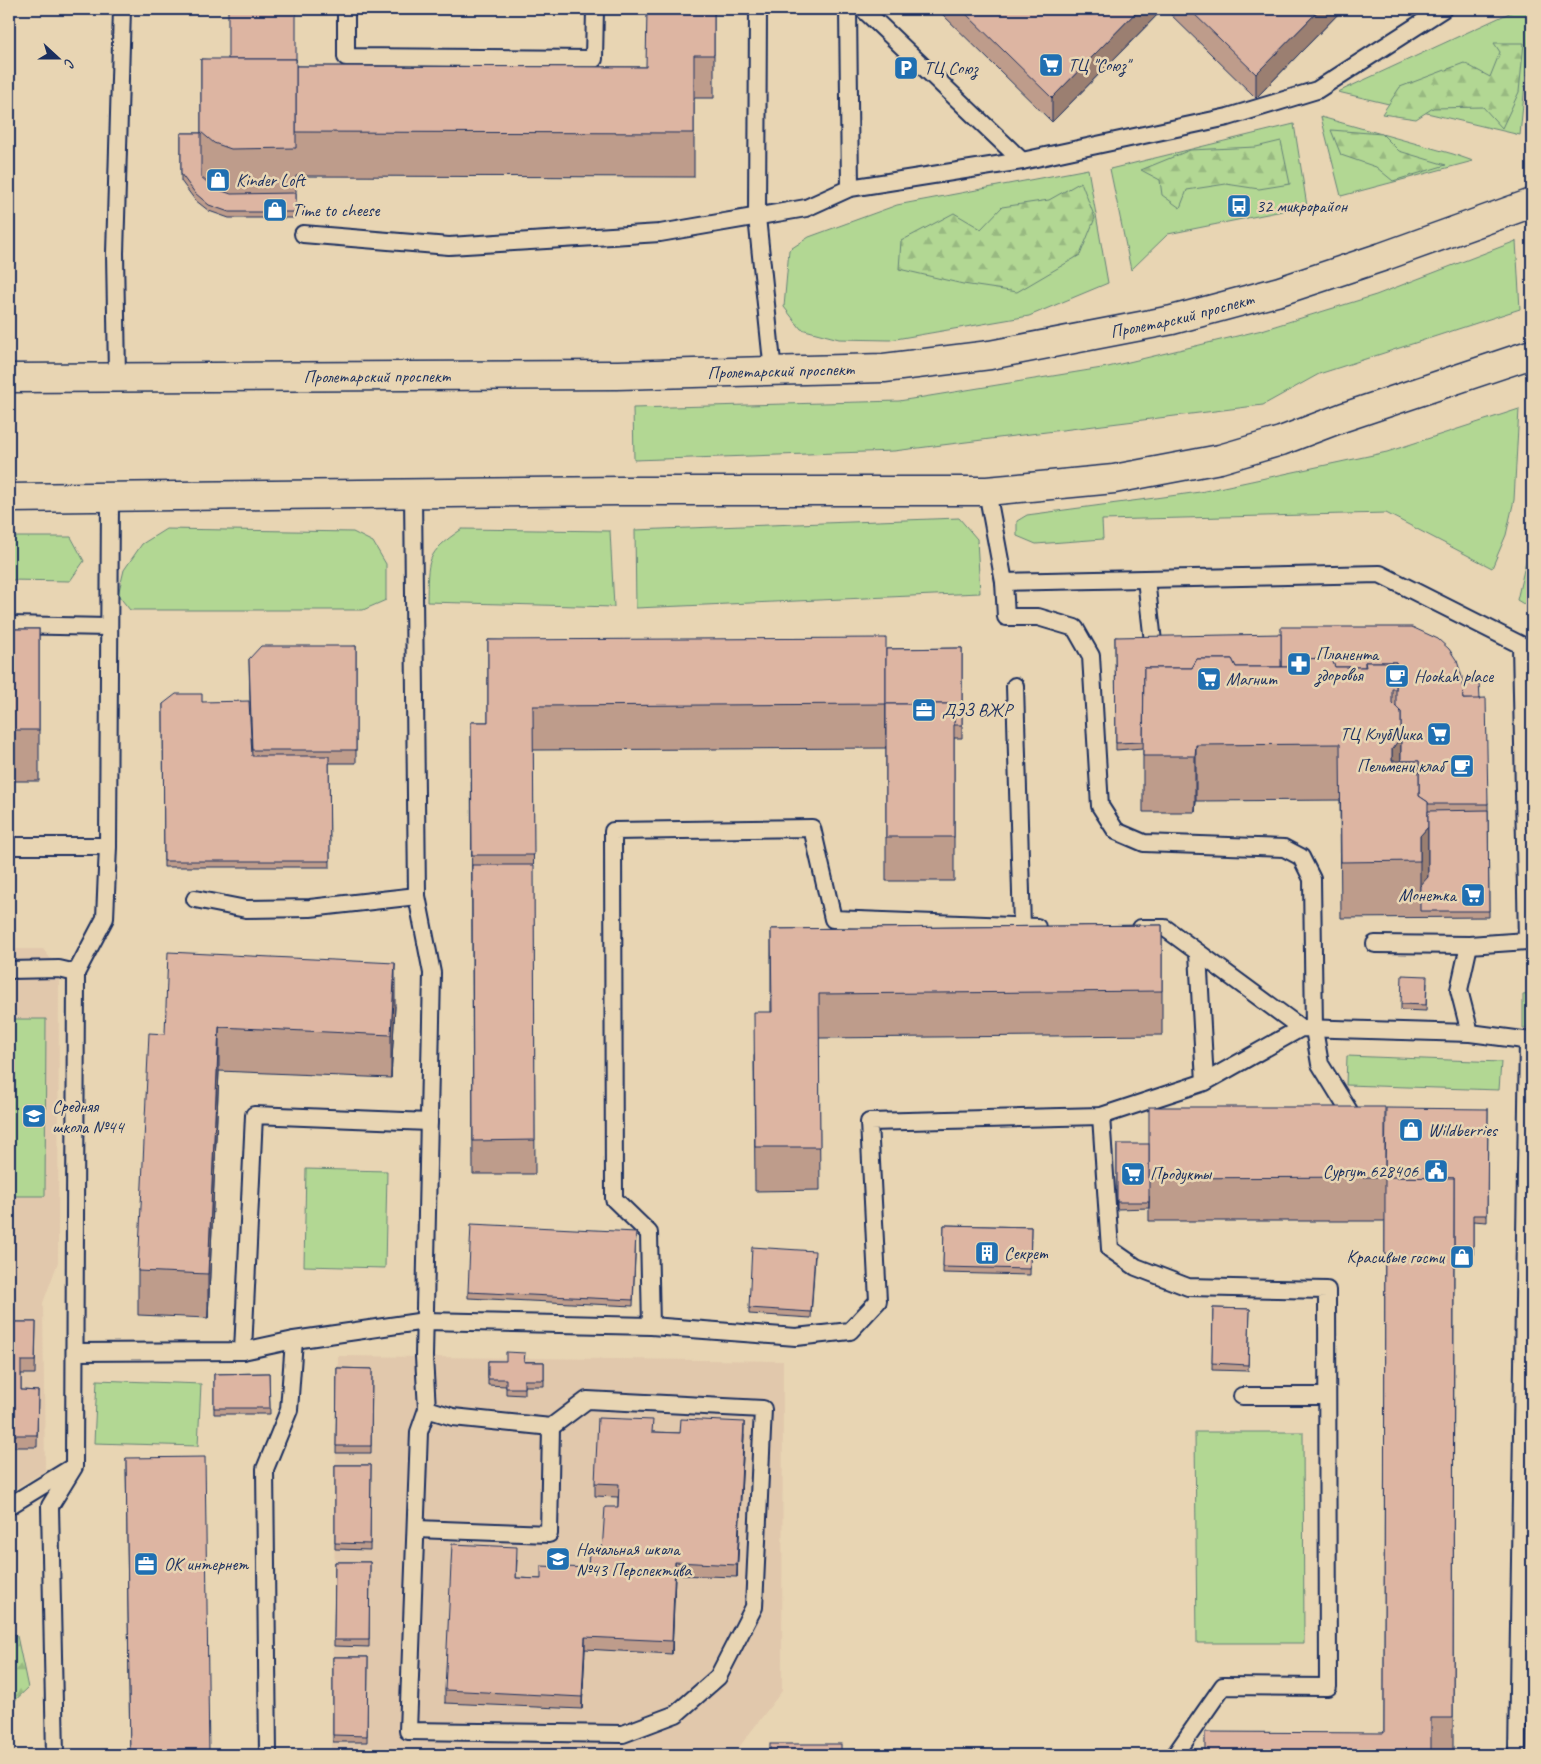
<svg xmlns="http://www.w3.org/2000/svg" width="1541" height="1764" font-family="Caveat,sans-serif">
<defs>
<pattern id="forest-firs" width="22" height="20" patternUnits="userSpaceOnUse" patternTransform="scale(1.25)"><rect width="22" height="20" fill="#b2d793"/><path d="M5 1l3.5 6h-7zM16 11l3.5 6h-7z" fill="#98b981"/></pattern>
</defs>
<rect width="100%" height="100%" fill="#e8d5b3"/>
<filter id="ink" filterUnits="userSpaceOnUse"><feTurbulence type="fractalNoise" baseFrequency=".02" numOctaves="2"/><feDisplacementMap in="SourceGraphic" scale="10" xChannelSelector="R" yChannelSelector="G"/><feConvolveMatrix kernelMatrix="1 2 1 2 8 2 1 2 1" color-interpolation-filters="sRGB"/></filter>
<g filter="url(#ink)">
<!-- built -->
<g fill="#e1c8ac">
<path d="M9,949H43L59,969L58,1262L43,1303L45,1471L11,1491L19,1513L9,1520Z"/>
<path d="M338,1356L783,1361L782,1691L733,1755H331Z"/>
</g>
<!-- green -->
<g fill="#b2d793" stroke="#668378">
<path d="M1518,9L1532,12L1520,135L1338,92Z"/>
<path d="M1321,117L1453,154L1473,161L1341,196Z"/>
<path d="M1294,124L1307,206L1168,234L1131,270L1110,169Z"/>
<path d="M1088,169L1108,283L1029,316L890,340L839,339L801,329L784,307L789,250L809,237L897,205Z"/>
<path d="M1516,241L1520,309L1319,374L1263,405L894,451L634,460L633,408L899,401L1108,367L1262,330L1376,295Z"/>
<path d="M1519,409L1514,500L1506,535L1492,568L1386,513L1102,520L1103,539L1036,544L1017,536V521L1027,515L1200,492L1387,452Z"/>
<path d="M959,518L977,539L980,593L636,608L635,530Z"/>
<path d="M166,529L353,532L373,542L386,564V600L363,610H130L118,595L124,570L142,544Z"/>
<path d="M462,529L610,531L614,607L427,602C428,559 425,554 462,529Z"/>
<path d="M1532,535V609L1517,600Z"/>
<path d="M9,537H71L84,561L70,581L9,580Z"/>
<path d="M1532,994V1028H1523V995Z"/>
<path d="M9,1019H46L45,1196H9Z"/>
<path d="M1347,1056L1501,1062L1499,1090L1346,1085Z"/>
<path d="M306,1169L387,1171L385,1268L304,1266Z"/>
<path d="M97,1380L201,1384L198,1446L94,1443Z"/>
<path d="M1195,1432H1303L1304,1643H1197Z"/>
</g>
<!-- forest -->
<g fill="url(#forest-firs)" stroke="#668378">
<path d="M1494,43H1524L1519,92L1502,128L1483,107L1433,108L1416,119L1382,114L1400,87L1464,63L1490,77L1500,52Z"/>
<path d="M1331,130L1382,134L1399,151L1446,165L1393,181L1376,167L1341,155Z"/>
<path d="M1281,141L1290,184L1259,189L1226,184L1187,190L1180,208L1162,195L1160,180L1141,170L1190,150L1256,147Z"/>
<path d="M1081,182L1095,218L1080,255L1017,292L963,284L899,269L901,241L954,213L981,229L1002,207L1049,200Z"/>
<path d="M9,1631L17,1636L28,1688L9,1706Z"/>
</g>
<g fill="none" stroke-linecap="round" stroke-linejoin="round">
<defs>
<g id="lane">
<path d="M346,9V57L594,59L595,9"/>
<path d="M758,9L757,217L773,372"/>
<path d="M848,9L850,188"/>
<path d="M863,9L1022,161"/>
<path d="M303,234L449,246L660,233L806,208L850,188L1022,161L1228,117L1317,90L1443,9"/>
<path d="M117,376L115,253L122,9"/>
<path d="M987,491L1004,582L1380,574L1521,645L1527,941L1469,945L1375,944"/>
<path d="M413,494L417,896L432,973L424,1357L427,1409L419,1432L408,1731L623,1734L676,1714L718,1677L754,1607L763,1409L587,1400L551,1427L453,1417L427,1409"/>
<path d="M1146,579L1153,642"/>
<path d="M1004,582L1006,617H1038L1075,628L1091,656L1100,806L1116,831L1144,843L1284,848L1301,857L1312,879L1314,1029L1320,1064L1357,1124"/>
<path d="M9,625L108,627"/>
<path d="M1015,686L1022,927"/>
<path d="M9,846H108"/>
<path d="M195,899L246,909L310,908L417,896"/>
<path d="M1141,928H1165L1301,1028"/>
<path d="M1469,945L1459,990L1470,1033"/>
<path d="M1198,953L1205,1082"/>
<path d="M9,970L59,969L76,973"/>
<path d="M1101,1116L1110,1249L1136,1267L1188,1287L1327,1290L1328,1687L1223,1686L1175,1755"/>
<path d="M651,1326L649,1233L614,1199L613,831L812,828L833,919L1037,927"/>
<path d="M243,1351L254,1115L429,1122"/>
<path d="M75,1352L243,1351L294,1340L425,1321L651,1326L796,1337L850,1331L878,1301L869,1122L1101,1116L1205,1082L1301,1028L1470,1033L1532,1041"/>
<path d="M1242,1396H1327"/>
<path d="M9,1506L71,1468"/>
<path d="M416,1529L549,1534L551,1427"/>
<path d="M55,1755L50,1506L74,1467L76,973L105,918L108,846L110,498"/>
<path d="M268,1755L265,1469L289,1410L294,1340"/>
<path d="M1517,1755L1528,1041"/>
</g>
<g id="primary">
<path id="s1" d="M9,378L617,375L884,368L990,355L1172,320L1280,291L1382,257L1532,203"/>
<path d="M9,498L621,491H987L1114,479L1220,459L1281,441L1344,417L1532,354"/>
</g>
</defs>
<!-- lane casing -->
<use href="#lane" stroke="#1b2f5e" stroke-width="20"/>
<!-- primary casing -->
<use href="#primary" stroke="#1b2f5e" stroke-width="31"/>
<!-- lane -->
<use href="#lane" stroke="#e8d5b3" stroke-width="16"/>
<!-- primary -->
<use href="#primary" stroke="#e8d5b3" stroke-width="28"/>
</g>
<!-- wall -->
<g fill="#be9c8b" stroke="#1b2f5e">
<path d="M714,9V98H694V177L296,176V218H229L209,211L195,200L181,181V133H201V59L296,66L646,67Z"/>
<path d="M937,9H1163L1052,122Z"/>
<path d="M1165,9H1343L1256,98Z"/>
<rect x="9" y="629" width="30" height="152"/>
<path d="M1115,637L1462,683L1488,804L1489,917L1341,918L1340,800L1196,801L1195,812H1143V748L1116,750Z"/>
<path d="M488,640L886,649L962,648V738H954V881H886V746V748L533,750L535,1174H473L471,722H488Z"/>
<path d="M356,646V763H329L330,867H164L163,704L202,702L251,747L249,659Z"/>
<path d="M1162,925V1035L819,1038L820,1190L755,1191L754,1056L771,1012V929Z"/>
<path d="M1427,983L1426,1011L1401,1010V1004Z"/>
<path d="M395,1006L391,1078L219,1071L208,1318L138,1315V1271L165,1034Z"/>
<path d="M1488,1109L1487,1222L1473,1221V1261H1454V1222L1453,1755H1205L1384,1733L1385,1221H1149V1196V1208L1117,1209V1144L1385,1177Z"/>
<path d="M944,1225L1031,1227L1030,1275L943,1273Z"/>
<path d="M636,1232L633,1306L468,1298V1292Z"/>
<path d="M815,1257L811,1318L749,1314V1308Z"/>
<path d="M1213,1308L1250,1309L1248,1371L1212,1370Z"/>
<path d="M9,1322H36L35,1374H21V1390L38,1391L37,1447H9Z"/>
<path d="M488,1361L544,1362V1386H524V1395L506,1394V1386L488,1385Z"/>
<path d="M337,1368L372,1369L371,1453H336Z"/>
<path d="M269,1373L270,1414H214V1374Z"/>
<path d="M653,1432L680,1433L744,1435L737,1577L675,1575L672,1654L585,1649L582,1709L445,1703V1690L517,1560L516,1578L541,1579L588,1568L602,1552L618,1507V1497L595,1496V1483Z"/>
<path d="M126,1458L209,1755H130Z"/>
<path d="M335,1465H371L370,1550L335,1549Z"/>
<path d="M335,1562H370L369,1647L334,1646Z"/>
<path d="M333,1657H368L367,1742H333Z"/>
</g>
<!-- shaded-wall -->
<g fill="#9b7f71" stroke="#1b2f5e">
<path d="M1139,9H1163L1052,122V98Z"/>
<path d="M1320,9H1343L1256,98V74Z"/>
<path d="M1401,737V793L1392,805V749Z"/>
<path d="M1196,745V801L1195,812V756Z"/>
<path d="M1428,827V884L1420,892V836Z"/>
<path d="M395,963V1006L391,1078V1035Z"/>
<path d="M219,1027V1071L208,1318V1274Z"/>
<path d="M744,1422V1435L737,1577V1565Z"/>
<path d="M675,1562V1575L672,1654V1641Z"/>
<path d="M585,1637V1649L582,1709V1697Z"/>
</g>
<!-- building -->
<g fill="#ddb5a2" stroke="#1b2f5e">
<path d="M228,9H296V62V59H228Z"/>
<path d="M647,9H714V55H694V133L296,132V66L646,67Z"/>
<path d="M961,9H1139L1052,98Z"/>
<path d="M1189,9H1320L1256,74Z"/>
<path d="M201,59H296V148L231,149L214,143L201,132Z"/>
<path d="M181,133H201V177L214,188L231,194L296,193V212H229L209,205L195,193L181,174Z"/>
<path d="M1281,627H1412L1438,639L1449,649L1457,661L1462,677L1463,699L1486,698L1488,804H1428V802L1419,796V761H1401V712L1396,707V662H1365V667H1335L1331,658L1301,659L1298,667H1281Z"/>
<rect x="9" y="629" width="30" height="101"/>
<path d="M1281,634V667H1236L1232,659H1197L1192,668H1144L1143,742L1116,743L1115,637Z"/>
<path d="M886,638V704L533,706L534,855H472L471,722H488V640Z"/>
<path d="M261,646H356V750H252L249,659Z"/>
<path d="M962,648V725H954V704H886V735V649Z"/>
<path d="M1331,658L1335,667H1366L1365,662H1396V689H1392V703L1401,712V737L1392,749V761H1419V796L1428,802V827L1420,836V861L1341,862L1340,744L1196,745L1195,756H1143L1144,668H1192L1197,659H1232L1236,667H1298L1301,659Z"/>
<path d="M1479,682L1480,699H1463L1462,683Z"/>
<path d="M176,694H202V702L249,701L252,756H329L330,861H164L163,704Z"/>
<rect x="886" y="704" width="68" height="133"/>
<path d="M1488,810L1489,911H1420V886L1428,877V811Z"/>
<path d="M472,865H534L535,1140L473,1141Z"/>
<path d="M1162,925V991L819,994L820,1147H755L754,1012H772L771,929Z"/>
<path d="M168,952L395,963L391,1035L219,1027L208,1274L138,1271L149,1033L165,1034Z"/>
<path d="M1402,975L1427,976L1426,1005L1401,1004Z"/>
<path d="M1149,1107H1385V1177L1149,1178Z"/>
<path d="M1386,1108L1488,1109L1487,1215H1473V1254H1454V1178L1385,1177Z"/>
<rect x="1117" y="1144" width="32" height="58"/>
<path d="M1385,1177L1454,1178L1453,1718H1431V1755H1205V1732L1384,1733Z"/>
<path d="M471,1224L636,1232L633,1300L468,1292Z"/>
<path d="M944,1225L1031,1227L1030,1269L943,1267Z"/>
<path d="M752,1247L815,1251L811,1312L749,1308Z"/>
<path d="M1213,1308L1250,1309L1248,1365L1212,1363Z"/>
<path d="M9,1322H36L35,1361H21V1390L38,1391L37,1435H9Z"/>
<path d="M506,1352L525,1353L524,1362H544V1380H524V1388H506V1379H488V1361H506Z"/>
<path d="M337,1368L372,1369L371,1446H336Z"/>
<path d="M269,1373L270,1408H214V1374Z"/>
<path d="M598,1418L653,1420L652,1432L680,1433L681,1419L744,1422L737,1565L675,1562L672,1641L585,1637L582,1697L445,1690L452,1544L517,1547L516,1578L541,1579V1566L588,1568L589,1551L602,1552L605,1507H618L619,1484L595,1483Z"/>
<path d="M205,1457L209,1755H130L126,1458Z"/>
<path d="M335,1465H371L370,1544L335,1543Z"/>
<path d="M335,1562H370L369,1640H334Z"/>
<path d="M333,1657H368L367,1736L333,1735Z"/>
<rect x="770" y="1744" width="71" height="11"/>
<rect x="330" y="1753" width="24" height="2"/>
</g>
</g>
<!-- icons -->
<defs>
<symbol id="supermarket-square" viewBox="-11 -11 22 22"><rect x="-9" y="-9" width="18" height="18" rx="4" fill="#1f6fb2" stroke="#e8d5b3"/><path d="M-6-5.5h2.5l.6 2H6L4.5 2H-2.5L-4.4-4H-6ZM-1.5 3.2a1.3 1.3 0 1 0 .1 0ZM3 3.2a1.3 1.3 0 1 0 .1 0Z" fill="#fff"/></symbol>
<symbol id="parking-square" viewBox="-11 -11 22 22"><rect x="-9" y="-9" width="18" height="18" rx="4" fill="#1f6fb2" stroke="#e8d5b3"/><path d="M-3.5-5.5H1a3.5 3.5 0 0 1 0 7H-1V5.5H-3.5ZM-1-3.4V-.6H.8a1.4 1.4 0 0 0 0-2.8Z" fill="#fff"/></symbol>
<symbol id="shop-square" viewBox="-11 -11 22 22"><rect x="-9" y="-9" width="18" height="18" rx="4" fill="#1f6fb2" stroke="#e8d5b3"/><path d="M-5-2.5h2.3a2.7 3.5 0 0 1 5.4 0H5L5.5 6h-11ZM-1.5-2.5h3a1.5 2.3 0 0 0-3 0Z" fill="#fff"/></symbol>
<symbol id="bus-square" viewBox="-11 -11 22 22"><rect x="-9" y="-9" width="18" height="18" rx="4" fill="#1f6fb2" stroke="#e8d5b3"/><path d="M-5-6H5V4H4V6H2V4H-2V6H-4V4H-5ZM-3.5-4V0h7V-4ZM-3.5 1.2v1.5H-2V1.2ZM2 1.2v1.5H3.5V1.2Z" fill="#fff"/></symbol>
<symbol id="pharmacy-square" viewBox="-11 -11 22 22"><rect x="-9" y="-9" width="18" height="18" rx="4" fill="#1f6fb2" stroke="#e8d5b3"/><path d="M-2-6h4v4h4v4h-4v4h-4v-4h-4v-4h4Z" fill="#fff"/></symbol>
<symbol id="cafe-square" viewBox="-11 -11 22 22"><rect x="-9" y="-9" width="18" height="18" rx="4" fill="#1f6fb2" stroke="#e8d5b3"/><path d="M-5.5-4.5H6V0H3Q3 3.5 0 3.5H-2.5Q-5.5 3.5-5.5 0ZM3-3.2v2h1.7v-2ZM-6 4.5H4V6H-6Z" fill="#fff"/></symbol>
<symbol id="office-square" viewBox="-11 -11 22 22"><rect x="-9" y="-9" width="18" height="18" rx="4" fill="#1f6fb2" stroke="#e8d5b3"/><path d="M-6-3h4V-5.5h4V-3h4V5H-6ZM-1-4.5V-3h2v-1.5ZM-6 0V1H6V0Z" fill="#fff"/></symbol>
<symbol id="school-square" viewBox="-11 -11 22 22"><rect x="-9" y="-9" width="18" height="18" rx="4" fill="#1f6fb2" stroke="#e8d5b3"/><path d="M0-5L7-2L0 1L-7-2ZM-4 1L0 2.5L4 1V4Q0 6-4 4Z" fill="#fff"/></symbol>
<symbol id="civic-square" viewBox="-11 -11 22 22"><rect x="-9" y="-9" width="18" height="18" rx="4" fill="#1f6fb2" stroke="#e8d5b3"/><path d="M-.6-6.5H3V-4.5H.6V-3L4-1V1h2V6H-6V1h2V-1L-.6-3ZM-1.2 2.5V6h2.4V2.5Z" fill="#fff"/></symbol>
<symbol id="building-square" viewBox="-11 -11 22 22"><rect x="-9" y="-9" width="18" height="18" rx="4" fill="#1f6fb2" stroke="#e8d5b3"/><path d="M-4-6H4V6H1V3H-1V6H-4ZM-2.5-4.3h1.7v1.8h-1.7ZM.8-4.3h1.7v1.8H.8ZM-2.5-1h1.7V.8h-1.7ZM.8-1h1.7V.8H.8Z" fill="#fff"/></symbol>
</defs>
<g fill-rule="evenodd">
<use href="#supermarket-square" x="1037" y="51" width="28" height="28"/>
<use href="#parking-square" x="892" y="54" width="28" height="28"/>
<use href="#shop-square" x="204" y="166" width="28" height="28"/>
<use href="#bus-square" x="1225" y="192" width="28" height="28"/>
<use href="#shop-square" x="261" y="196" width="28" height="28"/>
<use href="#pharmacy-square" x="1285" y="650" width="28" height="28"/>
<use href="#cafe-square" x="1383" y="662" width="28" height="28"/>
<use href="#supermarket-square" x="1195" y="665" width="28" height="28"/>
<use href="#office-square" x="910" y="696" width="28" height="28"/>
<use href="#supermarket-square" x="1425" y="720" width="28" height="28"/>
<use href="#cafe-square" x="1448" y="752" width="28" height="28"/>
<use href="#supermarket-square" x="1459" y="881" width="28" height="28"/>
<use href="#school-square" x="20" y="1102" width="28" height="28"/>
<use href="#shop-square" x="1397" y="1116" width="28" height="28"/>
<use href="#civic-square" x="1422" y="1157" width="28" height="28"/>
<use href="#supermarket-square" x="1119" y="1160" width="28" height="28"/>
<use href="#building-square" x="973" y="1239" width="28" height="28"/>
<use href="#shop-square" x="1448" y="1243" width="28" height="28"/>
<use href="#school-square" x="544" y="1545" width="28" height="28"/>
<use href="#office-square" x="132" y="1550" width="28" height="28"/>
</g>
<g text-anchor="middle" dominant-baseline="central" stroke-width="5" stroke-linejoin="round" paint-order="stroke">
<!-- poi labels -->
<g font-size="18" fill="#1b2f5e" stroke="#e8d5b3" text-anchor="start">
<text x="1068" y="65">ТЦ "Союз"</text>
<text x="924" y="68">ТЦ Союз</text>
<text x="236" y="180">Kinder Loft</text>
<text x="1256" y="206">32 микрорайон</text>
<text x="292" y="210">Time to cheese</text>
<text x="1316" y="654">Планента<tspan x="1316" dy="21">здоровья</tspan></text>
<text x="1414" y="676">Hookah place</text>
<text x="1226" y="679">Магнит</text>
<text x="942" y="710">ДЭЗ ВЖР</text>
<text x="1422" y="734" text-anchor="end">ТЦ КлубNика</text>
<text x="1444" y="766" text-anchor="end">Пельмени клаб</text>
<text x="1456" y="895" text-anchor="end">Монетка</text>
<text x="52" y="1106">Средняя<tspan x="52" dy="21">школа №44</tspan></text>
<text x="1428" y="1130">Wildberries</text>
<text x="1418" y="1171" text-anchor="end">Сургут 628406</text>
<text x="1150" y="1174">Продукты</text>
<text x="1004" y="1253">Секрет</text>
<text x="1444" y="1257" text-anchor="end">Красивые гости</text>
<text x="576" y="1549">Начальная школа<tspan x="576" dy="21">№43 Перспектива</tspan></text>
<text x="164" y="1564">OK интернет</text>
</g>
<!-- street labels -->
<g font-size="18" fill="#1b2f5e" stroke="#e8d5b3">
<text stroke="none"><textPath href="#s1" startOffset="1178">Пролетарский проспект</textPath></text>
<text stroke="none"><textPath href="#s1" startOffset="772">Пролетарский проспект</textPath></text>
<text stroke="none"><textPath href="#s1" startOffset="368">Пролетарский проспект</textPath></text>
</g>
</g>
<!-- margin -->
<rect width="1541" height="1764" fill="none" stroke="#e8d5b3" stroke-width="30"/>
<rect x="15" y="15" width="1511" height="1734" fill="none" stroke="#1b2f5e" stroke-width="2" filter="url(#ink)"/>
<!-- north arrow -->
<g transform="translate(58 58) rotate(111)" stroke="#e8d5b3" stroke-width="4" paint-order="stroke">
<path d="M0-4L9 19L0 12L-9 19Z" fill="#1b2f5e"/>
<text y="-8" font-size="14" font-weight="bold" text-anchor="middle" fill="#1b2f5e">С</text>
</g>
</svg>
